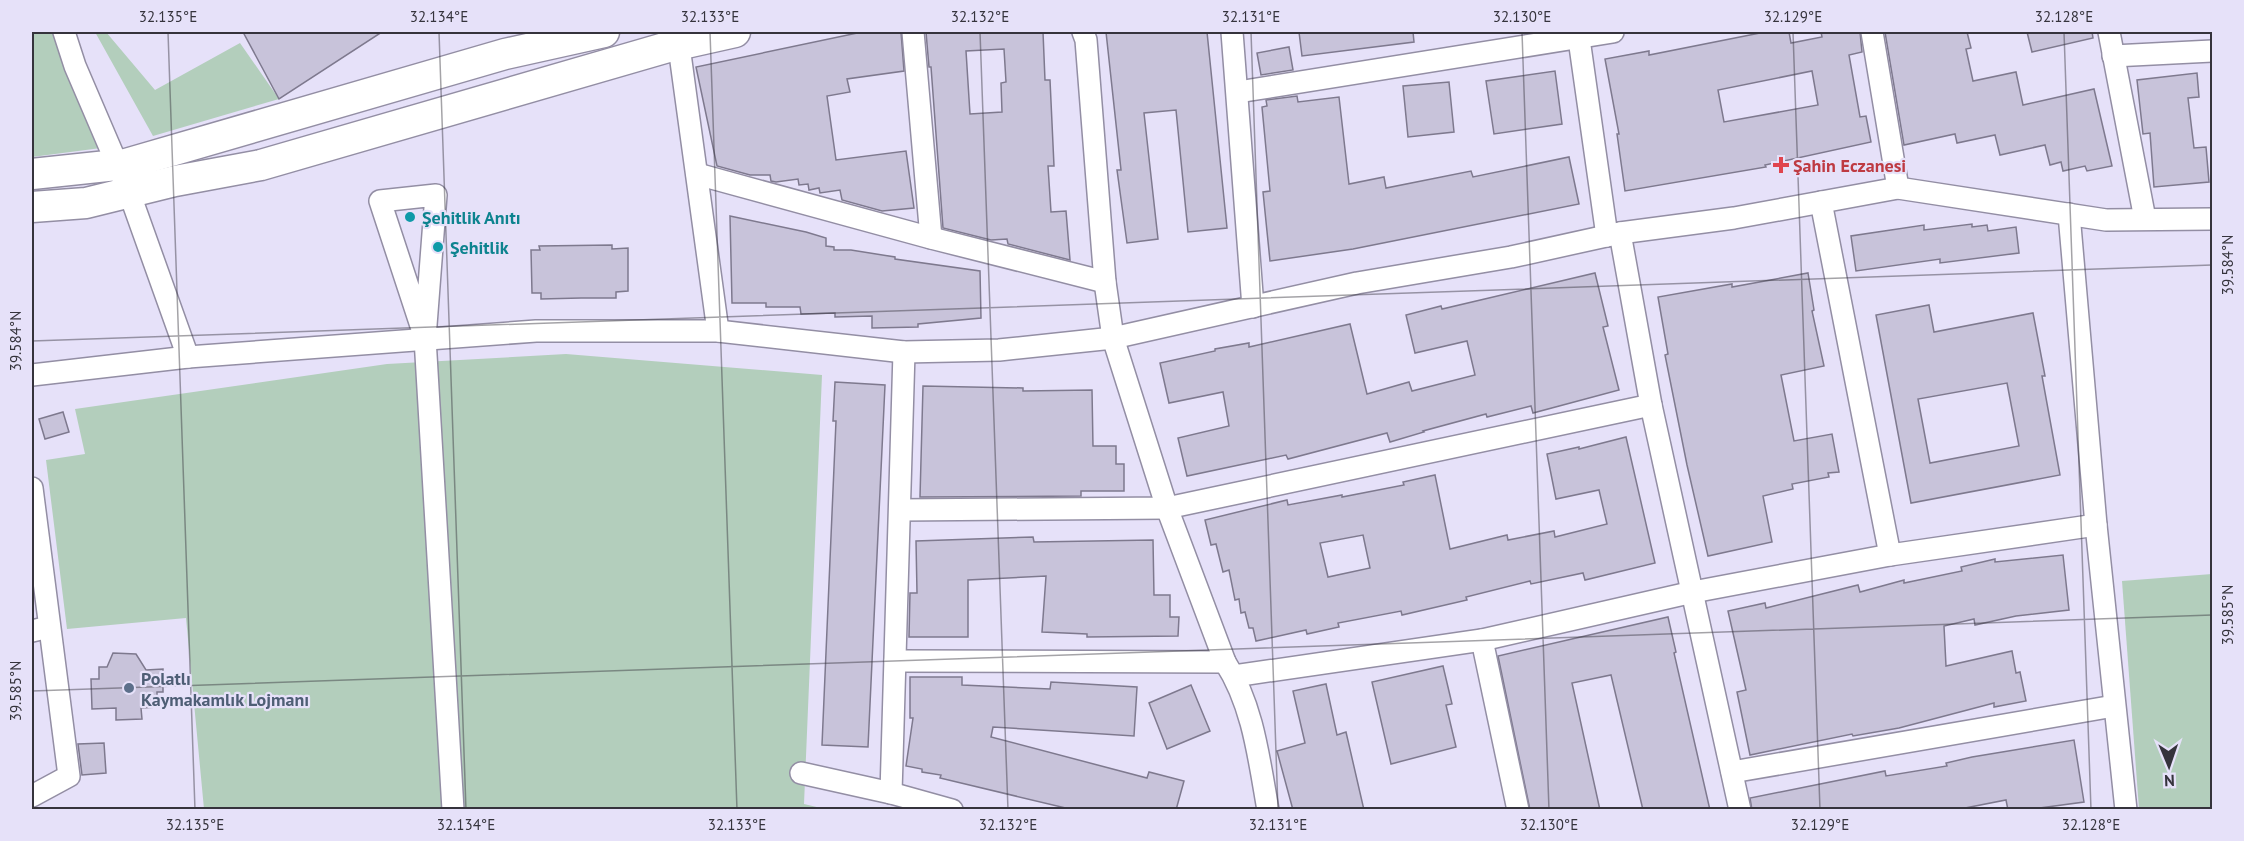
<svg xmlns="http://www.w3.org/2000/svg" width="2244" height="841" font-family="'PT Sans',sans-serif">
<rect width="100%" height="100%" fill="#e6e1f9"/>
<!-- green -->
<g fill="#b3cebc">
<path d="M32,32H67L56,43L101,148L32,157Z"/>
<path d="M95,32H106L155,90L240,43L279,99L153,136Z"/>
<path d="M566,354L822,375L804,804L825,809H204L186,618L67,629L46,460L85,454L75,409L387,364Z"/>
<path d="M2212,574V809H2139L2122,581Z"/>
</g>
<!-- building -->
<g fill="#c8c3da" stroke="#7e798e" stroke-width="1.5" fill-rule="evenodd">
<path d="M243,32H382L279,99Z"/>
<path d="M862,32H901L904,71L847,79L850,92L827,96L836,160L906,151L914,208L882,211L842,200L840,190L820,193L819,188L809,190L808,184L799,185L798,179L776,182L771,181L770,175H750L717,166L696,67Z"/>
<path d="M926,32H1043L1045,80H1050L1054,166H1048L1051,212L1066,211L1070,260L1008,244L1007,239L991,240L943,228L931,67H929ZM1004,49L1006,82L1001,83L1002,112L970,114L966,51Z"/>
<path d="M1106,32H1207L1227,228L1188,232L1176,110L1144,113L1158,239L1127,243L1117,170H1121Z"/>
<path d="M1299,32H1413L1414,42L1302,56Z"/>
<path d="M1765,32H1789L1791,43L1822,37L1821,32H1860L1862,52L1849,55L1860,117L1866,116L1871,142L1765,165L1766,167L1625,191L1617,134H1619L1605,59L1649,51V55ZM1812,71L1818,105L1724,122L1718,90Z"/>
<path d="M1885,32H1967L1971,48L1966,49L1973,81L2016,72L2023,105L2094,89L2112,166L2087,171L2085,166L2063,171L2061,162L2050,165L2045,145L2000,155L1995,135L1957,143L1955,134L1904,145Z"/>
<path d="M2027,32H2092L2093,38L2032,52Z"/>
<path d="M1289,47L1293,70L1261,75L1257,53Z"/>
<path d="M1555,71L1562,124L1494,134L1486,81Z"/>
<path d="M2197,73L2199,97L2188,98L2194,148L2206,147L2209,182L2154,187L2150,133L2143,134L2137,80Z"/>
<path d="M1449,82L1454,132L1408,137L1403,86Z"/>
<path d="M1297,96L1298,102L1339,97L1349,184L1384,177L1386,188L1471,171L1473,177L1569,157L1579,204L1353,249L1270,261L1263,192L1270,191L1262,107L1267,106L1266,100Z"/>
<path d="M730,216L806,232L826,238V246L834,247V250H851L895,257V259L980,271L981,318L918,324V327L872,328V316L835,317V313L801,314L800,307H766V303H732Z"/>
<path d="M1972,224V227L1987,225L1988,231L2016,227L2019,253L1940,263V259L1856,271L1851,236L1924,225V230Z"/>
<path d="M612,245V249L628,248V291L616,292V298H581L541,299V293H532L531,250H540L539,246Z"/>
<path d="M1595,273L1608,326L1603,327L1619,390L1533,413L1531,406L1487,417L1486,414L1423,431L1424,432L1390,442L1387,433L1288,459L1286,455L1187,476L1178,438L1229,426L1223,392L1169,403L1160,363L1215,351V349L1249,343V347L1350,324L1367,394L1409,382L1412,391L1475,375L1467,341L1415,353L1406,315L1441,306L1442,309Z"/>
<path d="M1808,273L1814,310L1812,311L1824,366L1781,375L1794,441L1832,434L1839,472L1828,473L1829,477L1792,484L1793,489L1763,496L1772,542L1708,556L1687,465L1665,355L1668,354L1658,297L1732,284V287Z"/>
<path d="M1929,305L1934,332L2033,313L2045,376H2042L2060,475L1911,503L1876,315ZM2007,383L2019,446L1930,463L1918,399Z"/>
<path d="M835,382L885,385L868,747L822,745L836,421H833Z"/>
<path d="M923,386L1023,388V391L1092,390L1093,446H1116V464H1124V491H1081V496L920,497Z"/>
<path d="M63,412L69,432L45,439L39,419Z"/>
<path d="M1626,437L1655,563L1585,580L1583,573L1531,584L1530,581L1466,597L1467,600L1402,615L1401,611L1338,623L1339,627L1307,634L1306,630L1256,641L1253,628H1249L1245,612L1241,613L1239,599L1235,600L1229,570L1223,572L1216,544L1211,545L1205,520L1287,500L1288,505L1342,495V497L1404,485L1403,482L1435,475L1450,549L1507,535L1508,540L1554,531L1555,537L1607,524L1599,490L1556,499L1547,454L1579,447V449ZM1363,535L1370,568L1328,577L1320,543Z"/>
<path d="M1033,537L1034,542L1153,540L1154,595H1170V617H1179L1178,636L1087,637V634L1042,632L1046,576L968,580V637H909L910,593H917L916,541Z"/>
<path d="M2063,555L2069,610L2016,616L1975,625L1974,619L1944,626L1946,666L2012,651L2016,673L2020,672L2026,701L1994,707V703L1899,728L1853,736L1852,734L1750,755L1737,692L1746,690L1728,611L1765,603L1766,608L1858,585L1860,592L1904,580V583L1962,571L1961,567L1995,559V562Z"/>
<path d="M1668,617L1676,652L1674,653L1710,810H1643L1611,675L1572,683L1600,810H1530L1498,656Z"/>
<path d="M113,653L136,654L146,670L163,669V692H157V707L141,708L142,719L116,720V708L92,709L91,679H99V667H107Z"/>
<path d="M1443,666L1452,704L1446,705L1456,747L1391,764L1372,682Z"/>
<path d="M910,677H962V685L1050,689L1051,682L1137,687L1134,736L993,727L991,737L1147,778L1149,772L1184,781L1176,810H1074L940,778L941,775L922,772V769L906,766L913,718H910Z"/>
<path d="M1326,684L1337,735L1346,732L1364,810H1293L1277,751L1305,743L1293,691Z"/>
<path d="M1191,685L1210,731L1167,749L1149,703Z"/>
<path d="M2074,740L2084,802L2025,810H2008L2006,800L1955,810H1752L1750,798L1885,771L1886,776L1947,766L1946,763L1972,757Z"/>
<path d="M104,743L106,773L82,775L78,744Z"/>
</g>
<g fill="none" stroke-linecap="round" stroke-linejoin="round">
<defs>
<g id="street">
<path d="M64,32L75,66L129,192L188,357"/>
<path d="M677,32L718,331"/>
<path d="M913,32L931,238"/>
<path d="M1083,32L1086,40L1105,282L1113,338L1167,508L1225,662C1253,705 1259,759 1268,810"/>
<path d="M1232,32L1253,307"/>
<path d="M1578,32L1607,236"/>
<path d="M1872,32L1898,188"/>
<path d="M2109,32L2145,219"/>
<path d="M2113,56L2212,51"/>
<path d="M1238,92L1613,32"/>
<path d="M697,174L931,238L1105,282"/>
<path d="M1821,202L1890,555"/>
<path d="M2069,214L2096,525L2126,810"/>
<path d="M1620,233L1651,405L1740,810"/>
<path d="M425,338L380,201L436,195L425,338L453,810"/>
<path d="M32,375L188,357L536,331H718L904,352L999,350L1113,338L1357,283L1511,257L1620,233L1734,218L1898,188L2106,220L2212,219"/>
<path d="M32,488L69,776L32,796"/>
<path d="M900,510L1167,508L1651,405"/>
<path d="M32,631L49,627"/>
<path d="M1482,640L1518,810"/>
<path d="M895,661L1225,662"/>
<path d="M1234,676L1482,640L1693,592L1890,555L2096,525"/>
<path d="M1732,772L2114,706"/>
<path d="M801,773L891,793L952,810"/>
<path d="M891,793L904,352"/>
</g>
<g id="secondary">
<path d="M32,174L126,164L505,54L604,32"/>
<path d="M32,207L86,203L175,181L261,165L668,47L735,32"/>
</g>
</defs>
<!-- street casing -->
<use href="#street" stroke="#938ea4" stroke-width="24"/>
<!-- secondary casing -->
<use href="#secondary" stroke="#938ea4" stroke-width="33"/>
<!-- street -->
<use href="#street" stroke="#fff" stroke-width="21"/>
<!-- secondary -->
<use href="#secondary" stroke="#fff" stroke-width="30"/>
</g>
<!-- ticks -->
<path fill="none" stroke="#35333c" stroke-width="1.5" stroke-opacity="0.45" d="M168,32L195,810M439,32L466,810M710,32L737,810M980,32L1008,810M1251,32L1278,810M1522,32L1549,810M1793,32L1820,810M2064,32L2091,810M32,341L2212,265M32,691L2212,615"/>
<!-- markers -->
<path fill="#e0444e" stroke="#e6e1f9" stroke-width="2" d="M1778 156h6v6h6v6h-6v6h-6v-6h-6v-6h6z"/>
<g fill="#0f9aa8" stroke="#e6e1f9" stroke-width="2">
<circle cx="410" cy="217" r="6"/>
<circle cx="438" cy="247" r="6"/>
</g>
<circle fill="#5c6f8a" stroke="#e6e1f9" stroke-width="2" cx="129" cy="688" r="6"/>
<g text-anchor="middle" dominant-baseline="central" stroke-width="4.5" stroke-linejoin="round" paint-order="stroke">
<!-- health labels -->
<g font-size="18" font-weight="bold" fill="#be3a42" stroke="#e6e1f9" text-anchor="start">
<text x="1793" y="165">Şahin Eczanesi</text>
</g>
<!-- culture labels -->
<g font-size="18" font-weight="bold" fill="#0d838f" stroke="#e6e1f9" text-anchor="start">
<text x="422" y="217">Şehitlik Anıtı</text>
<text x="450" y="247">Şehitlik</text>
</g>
<!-- service labels -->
<g font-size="18" font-weight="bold" fill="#4e5e75" stroke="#e6e1f9" text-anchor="start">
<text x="141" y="678">Polatlı<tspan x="141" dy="21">Kaymakamlık Lojmanı</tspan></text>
</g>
</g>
<!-- border -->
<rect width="2244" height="841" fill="none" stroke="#e6e1f9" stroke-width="66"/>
<!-- north arrow -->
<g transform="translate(2169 766) rotate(178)" stroke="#e6e1f9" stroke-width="4.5" paint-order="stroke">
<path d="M0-4.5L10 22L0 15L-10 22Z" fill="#35333c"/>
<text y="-9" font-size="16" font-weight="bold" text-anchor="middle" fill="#35333c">N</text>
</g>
<rect x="33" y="33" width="2178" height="775" fill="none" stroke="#35333c" stroke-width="2"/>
<g font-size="15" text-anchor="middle" fill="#35333c">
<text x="168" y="22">32.135°E</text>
<text x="439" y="22">32.134°E</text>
<text x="710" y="22">32.133°E</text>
<text x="980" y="22">32.132°E</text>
<text x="1251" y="22">32.131°E</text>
<text x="1522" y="22">32.130°E</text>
<text x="1793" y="22">32.129°E</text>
<text x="2064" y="22">32.128°E</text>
<text transform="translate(2228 265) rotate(-90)" y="5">39.584°N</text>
<text transform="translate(16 341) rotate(-90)" y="5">39.584°N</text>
<text transform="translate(2228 615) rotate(-90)" y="5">39.585°N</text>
<text transform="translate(16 691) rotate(-90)" y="5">39.585°N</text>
<text x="195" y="830">32.135°E</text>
<text x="466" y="830">32.134°E</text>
<text x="737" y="830">32.133°E</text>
<text x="1008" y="830">32.132°E</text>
<text x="1278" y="830">32.131°E</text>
<text x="1549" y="830">32.130°E</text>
<text x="1820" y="830">32.129°E</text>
<text x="2091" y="830">32.128°E</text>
</g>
</svg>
